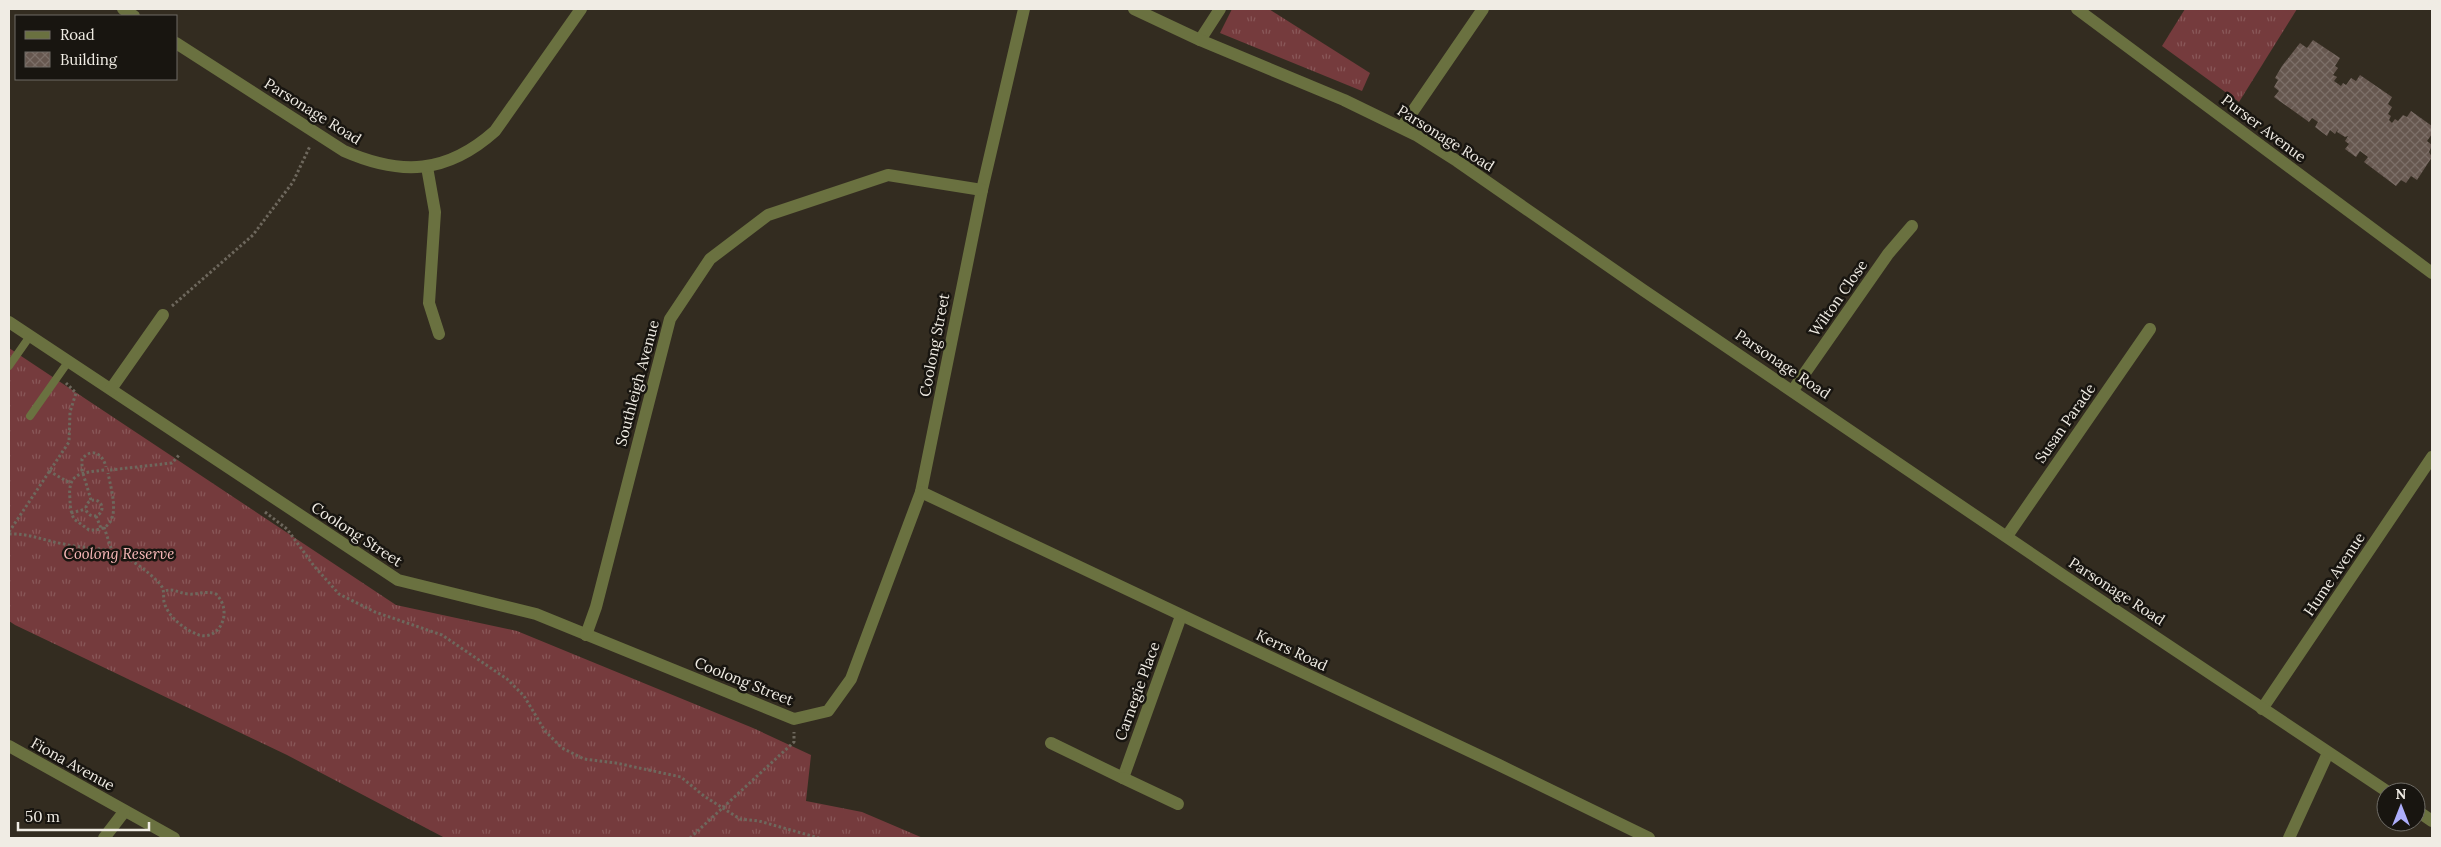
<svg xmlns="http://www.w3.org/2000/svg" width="2441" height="847" font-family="Lora,serif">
<defs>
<pattern id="grass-tufts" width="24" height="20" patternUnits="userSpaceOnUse" patternTransform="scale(1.25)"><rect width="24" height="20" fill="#753b3d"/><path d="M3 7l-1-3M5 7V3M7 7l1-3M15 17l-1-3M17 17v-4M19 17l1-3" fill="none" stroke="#895859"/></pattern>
<pattern id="building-cross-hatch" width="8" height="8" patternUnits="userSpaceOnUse" patternTransform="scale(1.25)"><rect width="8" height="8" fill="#66574f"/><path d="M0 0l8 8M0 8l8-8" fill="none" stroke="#7c6f68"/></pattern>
</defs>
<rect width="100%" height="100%" fill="#332c20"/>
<!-- grass -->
<g fill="url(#grass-tufts)">
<path d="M1232,9H1269L1370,73L1362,91L1220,33Z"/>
<path d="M2185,9H2297L2239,102L2162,46Z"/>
<path d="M9,348L396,605L517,631L753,728L811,755L806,801L862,812L923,838H445L287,755L15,625L9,621Z"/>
</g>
<!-- building -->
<path fill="url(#building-cross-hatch)" d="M2313,40L2340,58L2335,66L2338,68L2333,75L2337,77L2334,81L2341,86L2343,83L2346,85L2351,78L2356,81L2360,75L2392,97L2388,104L2392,107L2388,114L2391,116L2389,120L2392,123L2395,119L2398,121L2403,115L2407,117L2411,111L2432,126V134L2427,141L2432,145L2429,152L2432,157L2417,180L2411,176L2406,183L2401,180L2396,186L2364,162L2368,157L2360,151L2356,157L2345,149L2349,144L2345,141L2348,136L2345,137L2337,132L2338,129L2335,134L2330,130L2327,136L2315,127L2318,122L2312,118L2309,122L2274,97L2279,91L2274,87L2278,80L2275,78L2282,66L2300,43L2307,48Z"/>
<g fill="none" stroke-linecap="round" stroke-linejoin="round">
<!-- path -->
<g stroke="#6e685d" stroke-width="3" stroke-dasharray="2.5 2.5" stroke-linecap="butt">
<path d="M172,306L253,235L293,182L310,146"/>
<path d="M104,470C82,473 67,472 70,499C70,506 71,513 74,519L89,530C125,532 112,494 108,473"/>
<path d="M110,470L172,463L180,454"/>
<path d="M49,471L70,483"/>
<circle cx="94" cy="508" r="8"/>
<path d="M91,500L82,470V459C92,447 103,454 106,467"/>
<path d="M265,512L287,529L314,566L339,594L375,612L442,635L507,679L524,696L545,731L562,748L584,759L616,763L681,777L704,796L740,819L759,821L819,838"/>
<path d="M71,513L86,509"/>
<path d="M96,516L101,528"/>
<path d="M104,527L112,551"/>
<path d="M9,532L69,442L70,412L76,393L66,383"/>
<path d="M9,534C29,533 45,541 64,544C79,548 95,547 110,551C128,556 147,570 160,584C165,590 163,594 164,602C168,617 185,630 199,635C219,641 234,612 216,594C205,590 198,595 188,594C178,593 174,588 164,591"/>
<path d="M690,838L794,742V732"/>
</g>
<!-- service -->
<g stroke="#6a7140" stroke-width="8">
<path d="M9,366L30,336"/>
<path d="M30,416L68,362"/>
</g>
<!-- minor -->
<g stroke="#6a7140" stroke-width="12">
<path d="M2077,9L2432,273"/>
<path d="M1200,40L1220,9"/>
<path d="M1402,127L1483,9"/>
<path d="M427,167L435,212L429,303L439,334"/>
<path d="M9,322L398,580L536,614L794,719L828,711L851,679L921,492L982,190L1024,9"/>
<path d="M111,389L163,315"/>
<path d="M1793,390L1888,254L1912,226"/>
<path d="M921,492L1499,765L1649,838"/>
<path d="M2007,536L2150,329"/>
<path d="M586,635L596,607L670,319L710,259L768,215L888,175L982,190"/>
<path d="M2262,709L2432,457"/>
<path d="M1051,743L1123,778L1181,616"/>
<path d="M9,746L174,838"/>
<path d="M1123,778L1178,804"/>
<path d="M104,838L124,812"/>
<path d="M2289,838L2328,753"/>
</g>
<!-- tertiary -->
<g stroke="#6a7140" stroke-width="12">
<path d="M123,9L134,16"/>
<path d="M1134,9L1200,40L1344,100L1416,135L1457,161L1643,290L2064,576L2388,792"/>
<path d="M176,43L344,151C401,176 447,174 495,131L581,9"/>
<path d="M2416,810L2432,821"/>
</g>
</g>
<g text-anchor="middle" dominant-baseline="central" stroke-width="5" stroke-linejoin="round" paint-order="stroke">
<!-- street labels -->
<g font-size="15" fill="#f0ece4" stroke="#181510">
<text transform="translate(313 111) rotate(32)">Parsonage Road</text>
<text transform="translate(2264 128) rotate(37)">Purser Avenue</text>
<text transform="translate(1446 138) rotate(32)">Parsonage Road</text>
<text transform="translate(1838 298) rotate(-55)">Wilton Close</text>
<text transform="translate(934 345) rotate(-79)">Coolong Street</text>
<text transform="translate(1783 364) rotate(34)">Parsonage Road</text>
<text transform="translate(637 383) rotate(-75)">Southleigh Avenue</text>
<text transform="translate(2065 423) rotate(-55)">Susan Parade</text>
<text transform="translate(357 534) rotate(33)">Coolong Street</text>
<text transform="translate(2334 574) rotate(-56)">Hume Avenue</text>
<text transform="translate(2117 591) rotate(33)">Parsonage Road</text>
<text transform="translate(1292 650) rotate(25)">Kerrs Road</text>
<text transform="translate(744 681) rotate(22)">Coolong Street</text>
<text transform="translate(1137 691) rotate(-70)">Carnegie Place</text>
<text transform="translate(73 764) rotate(29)">Fiona Avenue</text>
</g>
<!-- park labels -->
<g font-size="15" font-style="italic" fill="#fcbbbb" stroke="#181510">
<text x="119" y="553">Coolong Reserve</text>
</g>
</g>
<!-- border -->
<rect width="2441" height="847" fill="none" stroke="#f0ece4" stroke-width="20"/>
<!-- legend -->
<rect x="15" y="15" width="162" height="65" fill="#181510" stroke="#6e6b65"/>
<rect x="25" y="31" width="25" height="8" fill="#6a7140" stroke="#6e6b65"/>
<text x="60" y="40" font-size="15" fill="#f0ece4">Road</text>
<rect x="25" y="52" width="25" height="15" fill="url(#building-cross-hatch)" stroke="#6e6b65"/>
<text x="60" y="65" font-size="15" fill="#f0ece4">Building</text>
<!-- north arrow -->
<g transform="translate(2401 807)"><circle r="24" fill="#181510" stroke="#6e6b65"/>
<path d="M0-4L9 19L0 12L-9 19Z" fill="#adaefb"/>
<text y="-8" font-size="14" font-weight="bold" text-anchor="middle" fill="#f0ece4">N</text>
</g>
<!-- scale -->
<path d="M18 822v8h131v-8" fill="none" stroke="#f0ece4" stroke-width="2.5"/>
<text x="25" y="822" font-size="15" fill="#f0ece4" stroke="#181510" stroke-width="4" paint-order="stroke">50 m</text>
</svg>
